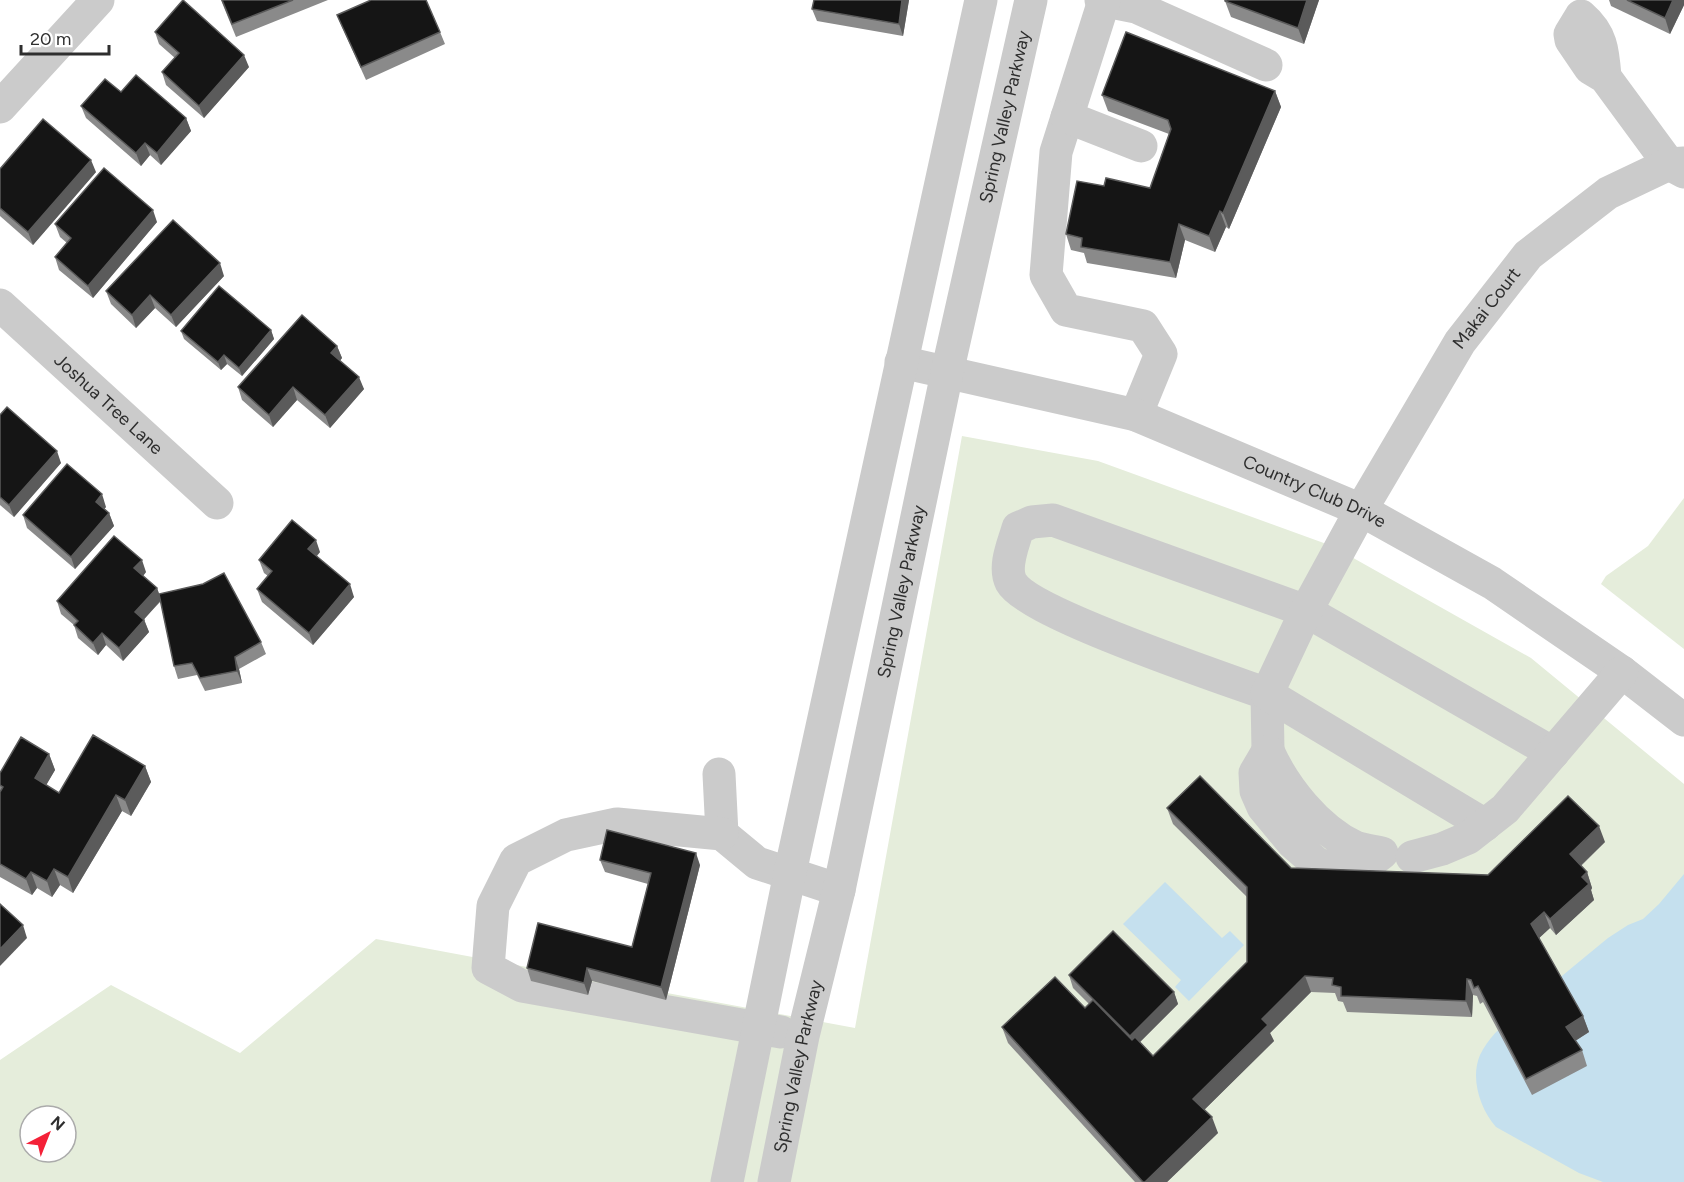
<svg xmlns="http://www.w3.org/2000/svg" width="1684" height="1182" font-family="Figtree,sans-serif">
<rect width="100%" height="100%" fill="#fff"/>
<!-- green -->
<g fill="#e5eddb" fill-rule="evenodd">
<path d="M962,436L1098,461L1332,546L1531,658L1684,784V1182H0V1060L111,985L240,1053L376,939L855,1028ZM30,1116H66V1152H30Z"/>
<path d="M1684,498V649L1601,584L1606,576L1648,546Z"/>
</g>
<!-- water -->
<g fill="#c5e0ee">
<path d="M1684,874V1182H1603L1579,1173L1496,1127C1480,1109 1470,1078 1480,1055C1491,1032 1512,1018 1531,1002C1556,981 1582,959 1608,938L1628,925L1643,919L1659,904Z"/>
<path d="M1165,882L1222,938L1230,931L1244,945L1189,1001L1175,987L1181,980L1123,924Z"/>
</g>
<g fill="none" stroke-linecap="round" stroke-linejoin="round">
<!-- minor -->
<g stroke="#cbcbcb" stroke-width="33">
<path d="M1101,0L1136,7L1266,65"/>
<path d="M1104,1L1056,152L1046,275L1066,310L1143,326L1161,354L1136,415"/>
<path d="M1605,77C1603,51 1602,34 1581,16L1570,34L1571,40L1590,68L1605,77L1669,164L1684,172"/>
<path d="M0,107L98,0"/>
<path d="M1067,117L1141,146"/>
<path id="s1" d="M0,305L217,503"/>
<path id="s2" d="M901,362L1136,415L1361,510L1492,583L1622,672L1684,720"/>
<path d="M1268,751L1267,694C1223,678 1028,613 1011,582C1003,566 1014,543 1018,528L1032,522L1053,520L1306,611L1553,753"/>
<path d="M1268,751C1284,787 1317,829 1355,847C1363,850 1373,851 1382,853L1355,874L1335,871L1316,863L1292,842L1263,807L1256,791L1255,773Z"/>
<path d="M719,774L722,834L757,863L839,890"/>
<path id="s3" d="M1485,825L1267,694L1306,611L1361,510L1460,342L1528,255L1608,193L1669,164L1684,163"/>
<path d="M722,834L617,824L566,835L516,860L493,906L488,968L522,986L781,1032"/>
<path d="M1412,857L1442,849L1468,838L1505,809L1622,672"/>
<path d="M727,1182L790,873L981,0"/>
<path id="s4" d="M774,1182L803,1036L839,890L947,373L1031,0"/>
</g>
</g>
<!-- wall -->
<g fill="#8a8a8a">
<path d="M221,0H328L236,37Z"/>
<path d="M814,0H909L903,36L817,21L812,9Z"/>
<path d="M1225,0H1319L1304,44L1231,17L1225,1Z"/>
<path d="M1609,0H1684V5L1670,34L1611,6Z"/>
<path d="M337,15L440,32L445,44L366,80L342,27Z"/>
<path d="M155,32L249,67L204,118L166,85L162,72L175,58L159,44Z"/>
<path d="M1275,91L1281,107L1229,229L1226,227L1215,252L1185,240L1176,278L1087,263L1084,253L1071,250L1066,234L1104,186L1150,188L1169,134L1108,111L1102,95Z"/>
<path d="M121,92L186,118L191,131L161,165L150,155L141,166L86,118L81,106Z"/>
<path d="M0,169L96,172L33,245L0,216Z"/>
<path d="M157,222L93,298L59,270L55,257L67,243L60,237L55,224Z"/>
<path d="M224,276L176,327L155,308L136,328L111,304L106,291Z"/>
<path d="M271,330L274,339L242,376L227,364L221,370L184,339L181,331Z"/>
<path d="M337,346L342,358L340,361L364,389L330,428L297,400L273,427L242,400L238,387Z"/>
<path d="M0,415L61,463L14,517L0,505Z"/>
<path d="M106,507L104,509L109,513L114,526L75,569L27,528L23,515Z"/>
<path d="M320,552L317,556L354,597L313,645L262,602L257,589L268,576L264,573L259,560Z"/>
<path d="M146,572L143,576L157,588L160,596L261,642L266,654L239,669L242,683L205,691L197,675L178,679L174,666L161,601L144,619L149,632L123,661L106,645L98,655L78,638L74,625L61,614L57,601Z"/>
<path d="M49,754L55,770L46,785L59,793L145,766L151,782L131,816L122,811L73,893L60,885L52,897L37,888L32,895L0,877V773Z"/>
<path d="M1167,808L1291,868L1488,875L1605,842L1581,866L1587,872L1592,888L1591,890L1594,900L1556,935L1550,928L1539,938L1583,1016L1589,1032L1575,1041L1582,1050L1587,1066L1532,1095L1483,1002L1480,1004L1477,996L1473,995L1472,1017L1347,1012L1343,1002L1338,1001L1335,993L1311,992L1270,1033L1274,1041L1204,1110L1218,1133L1167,1182H1135L1008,1043L1002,1027L1085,1008L1089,1004L1073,988L1069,975L1174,992L1178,1004L1140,1042L1153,1056L1247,962V897L1173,824Z"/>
<path d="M600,860L700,865L666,1000L592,981L588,995L531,981L527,968L632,947L648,884L605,872Z"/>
</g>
<!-- shaded-wall -->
<g fill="#5b5b5b">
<path d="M902,0H909L903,36L899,24Z"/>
<path d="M1307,0H1319L1304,44L1298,28Z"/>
<path d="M1673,0H1684V5L1670,34L1665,18Z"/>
<path d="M244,55L249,67L204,118L199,106Z"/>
<path d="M1275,91L1281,107L1229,229L1223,213Z"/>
<path d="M186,118L191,131L161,165L157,153Z"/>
<path d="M145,143L150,155L141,166L136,153Z"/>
<path d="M91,160L96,172L33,245L28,232Z"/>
<path d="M153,210L157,222L93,298L88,286Z"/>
<path d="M1220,211L1226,227L1215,252L1209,236Z"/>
<path d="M1179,224L1185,240L1176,278L1170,262Z"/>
<path d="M220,263L224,276L176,327L171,315Z"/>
<path d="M150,295L155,308L136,328L132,315Z"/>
<path d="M271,330L274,339L242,376L239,368Z"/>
<path d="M337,346L342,358L336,365L331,353Z"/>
<path d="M224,355L227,364L221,370L218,362Z"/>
<path d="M359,377L364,389L330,428L325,415Z"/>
<path d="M293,387L297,400L273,427L269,415Z"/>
<path d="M57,451L61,463L14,517L9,505Z"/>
<path d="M102,494L106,507L100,514L96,502Z"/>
<path d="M109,513L114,526L75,569L71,557Z"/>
<path d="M316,540L320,552L312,561L308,549Z"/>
<path d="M142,560L146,572L139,581L134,568Z"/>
<path d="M350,584L354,597L313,645L309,633Z"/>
<path d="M157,588L161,600L140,624L135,612Z"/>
<path d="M144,620L149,632L123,661L119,648Z"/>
<path d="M102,633L106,645L98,655L93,643Z"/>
<path d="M235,657L239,669L242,683L237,671Z"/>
<path d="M49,754L55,770L41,794L35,778Z"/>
<path d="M145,766L151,782L131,816L125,800Z"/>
<path d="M116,795L122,811L73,893L68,877Z"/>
<path d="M1599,826L1605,842L1576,870L1570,854Z"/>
<path d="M696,853L700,865L666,1000L661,987Z"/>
<path d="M54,869L60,885L52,897L47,881Z"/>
<path d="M31,872L37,888L32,895L26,879Z"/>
<path d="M1587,872L1592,888L1591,890L1594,900L1556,935L1550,919Z"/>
<path d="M1544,912L1550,928L1537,940L1531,924Z"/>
<path d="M23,925L27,938L0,966V949Z"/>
<path d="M587,968L592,981L588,995L584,983Z"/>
<path d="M1305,976L1311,992L1270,1033L1274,1041L1199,1115L1193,1099L1262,1019Z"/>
<path d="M1467,979L1473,995L1472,1017L1466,1001Z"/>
<path d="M1174,992L1178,1004L1134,1048L1130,1036Z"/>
<path d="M1583,1016L1589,1032L1572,1043L1566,1027Z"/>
<path d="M1212,1117L1218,1133L1167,1182H1145Z"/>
</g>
<!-- building -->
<g fill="#151515" stroke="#5b5b5b" stroke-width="1.5">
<path d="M183,0L244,55L199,106L162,72L179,53L155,32Z"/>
<path d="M222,0H293L232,24Z"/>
<path d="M371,0H426L440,32L361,67L337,15Z"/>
<path d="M814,0H902L899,24L812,9Z"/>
<path d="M1225,0H1307L1298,28L1225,1Z"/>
<path d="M1627,0H1673L1665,18Z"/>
<path d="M1126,32L1275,91L1223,213L1220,211L1209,236L1179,224L1170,262L1081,247L1082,238L1066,234L1077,181L1104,186L1106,178L1150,188L1171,129L1168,120L1102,95Z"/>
<path d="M136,75L186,118L157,153L145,143L136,153L81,106L105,79L121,92Z"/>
<path d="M43,119L91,160L28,232L0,208V169Z"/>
<path d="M104,168L153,210L88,286L55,257L71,238L55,224Z"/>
<path d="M173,220L220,263L171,315L150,295L132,315L106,291Z"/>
<path d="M219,286L271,330L239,368L224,355L218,362L181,331Z"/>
<path d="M302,315L337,346L331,353L359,377L325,415L293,387L269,415L238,387Z"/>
<path d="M7,407L57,451L9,505L0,497V415Z"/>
<path d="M67,464L102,494L96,502L109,513L71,557L23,515Z"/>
<path d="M292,520L316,540L308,549L350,584L309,633L257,589L272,571L259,560Z"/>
<path d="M114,536L142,560L134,568L157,588L135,612L144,620L119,648L102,633L93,643L74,625L78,621L57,601Z"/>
<path d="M224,573L261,642L235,657L237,671L200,678L192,663L174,666L159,594L203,584Z"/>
<path d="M93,735L145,766L125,800L116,795L68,877L54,869L47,881L31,872L26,879L0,864V792L3,787L0,785V773L21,737L49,754L35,778L59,793Z"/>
<path d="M1200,776L1291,868L1488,875L1568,796L1599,826L1570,854L1587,872L1582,877L1589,884L1550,919L1544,912L1531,924L1583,1016L1566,1027L1582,1050L1526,1079L1478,986L1474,988L1471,980L1467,979L1466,1001L1341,996V987L1332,985L1333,978L1305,976L1262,1019L1268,1025L1193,1099L1212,1117L1145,1182H1143L1002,1027L1055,977L1085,1008L1093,1000L1132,1040L1135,1037L1153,1056L1247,962V887L1167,808Z"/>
<path d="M607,830L696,853L661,987L587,968L584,983L527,968L538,923L632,947L651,873L600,860Z"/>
<path d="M0,904L23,925L0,949Z"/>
<path d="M1113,931L1174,992L1130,1036L1069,975Z"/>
</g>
<g text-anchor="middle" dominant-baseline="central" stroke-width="6" stroke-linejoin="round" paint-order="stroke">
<!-- street labels -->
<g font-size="18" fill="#2e2e2e" stroke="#fff">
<text stroke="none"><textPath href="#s4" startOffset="1090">Spring Valley Parkway</textPath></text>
<text stroke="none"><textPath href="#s3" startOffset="699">Makai Court</textPath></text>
<text stroke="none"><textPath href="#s1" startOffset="147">Joshua Tree Lane</textPath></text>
<text stroke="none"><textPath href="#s2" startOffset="435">Country Club Drive</textPath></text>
<text stroke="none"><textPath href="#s4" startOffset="604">Spring Valley Parkway</textPath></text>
<text stroke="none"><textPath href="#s4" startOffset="118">Spring Valley Parkway</textPath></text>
</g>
</g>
<!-- north arrow -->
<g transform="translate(48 1134) rotate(42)"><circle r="28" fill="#ffffff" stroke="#ababab" stroke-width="1.5"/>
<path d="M0-4.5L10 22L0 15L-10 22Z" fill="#f42138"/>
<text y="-9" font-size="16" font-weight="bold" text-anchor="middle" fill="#2e2e2e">N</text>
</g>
<!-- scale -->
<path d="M21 45v9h88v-9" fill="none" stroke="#2e2e2e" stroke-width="3"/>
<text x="30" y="45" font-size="18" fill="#2e2e2e" stroke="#ffffff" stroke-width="4.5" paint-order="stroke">20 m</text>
</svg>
